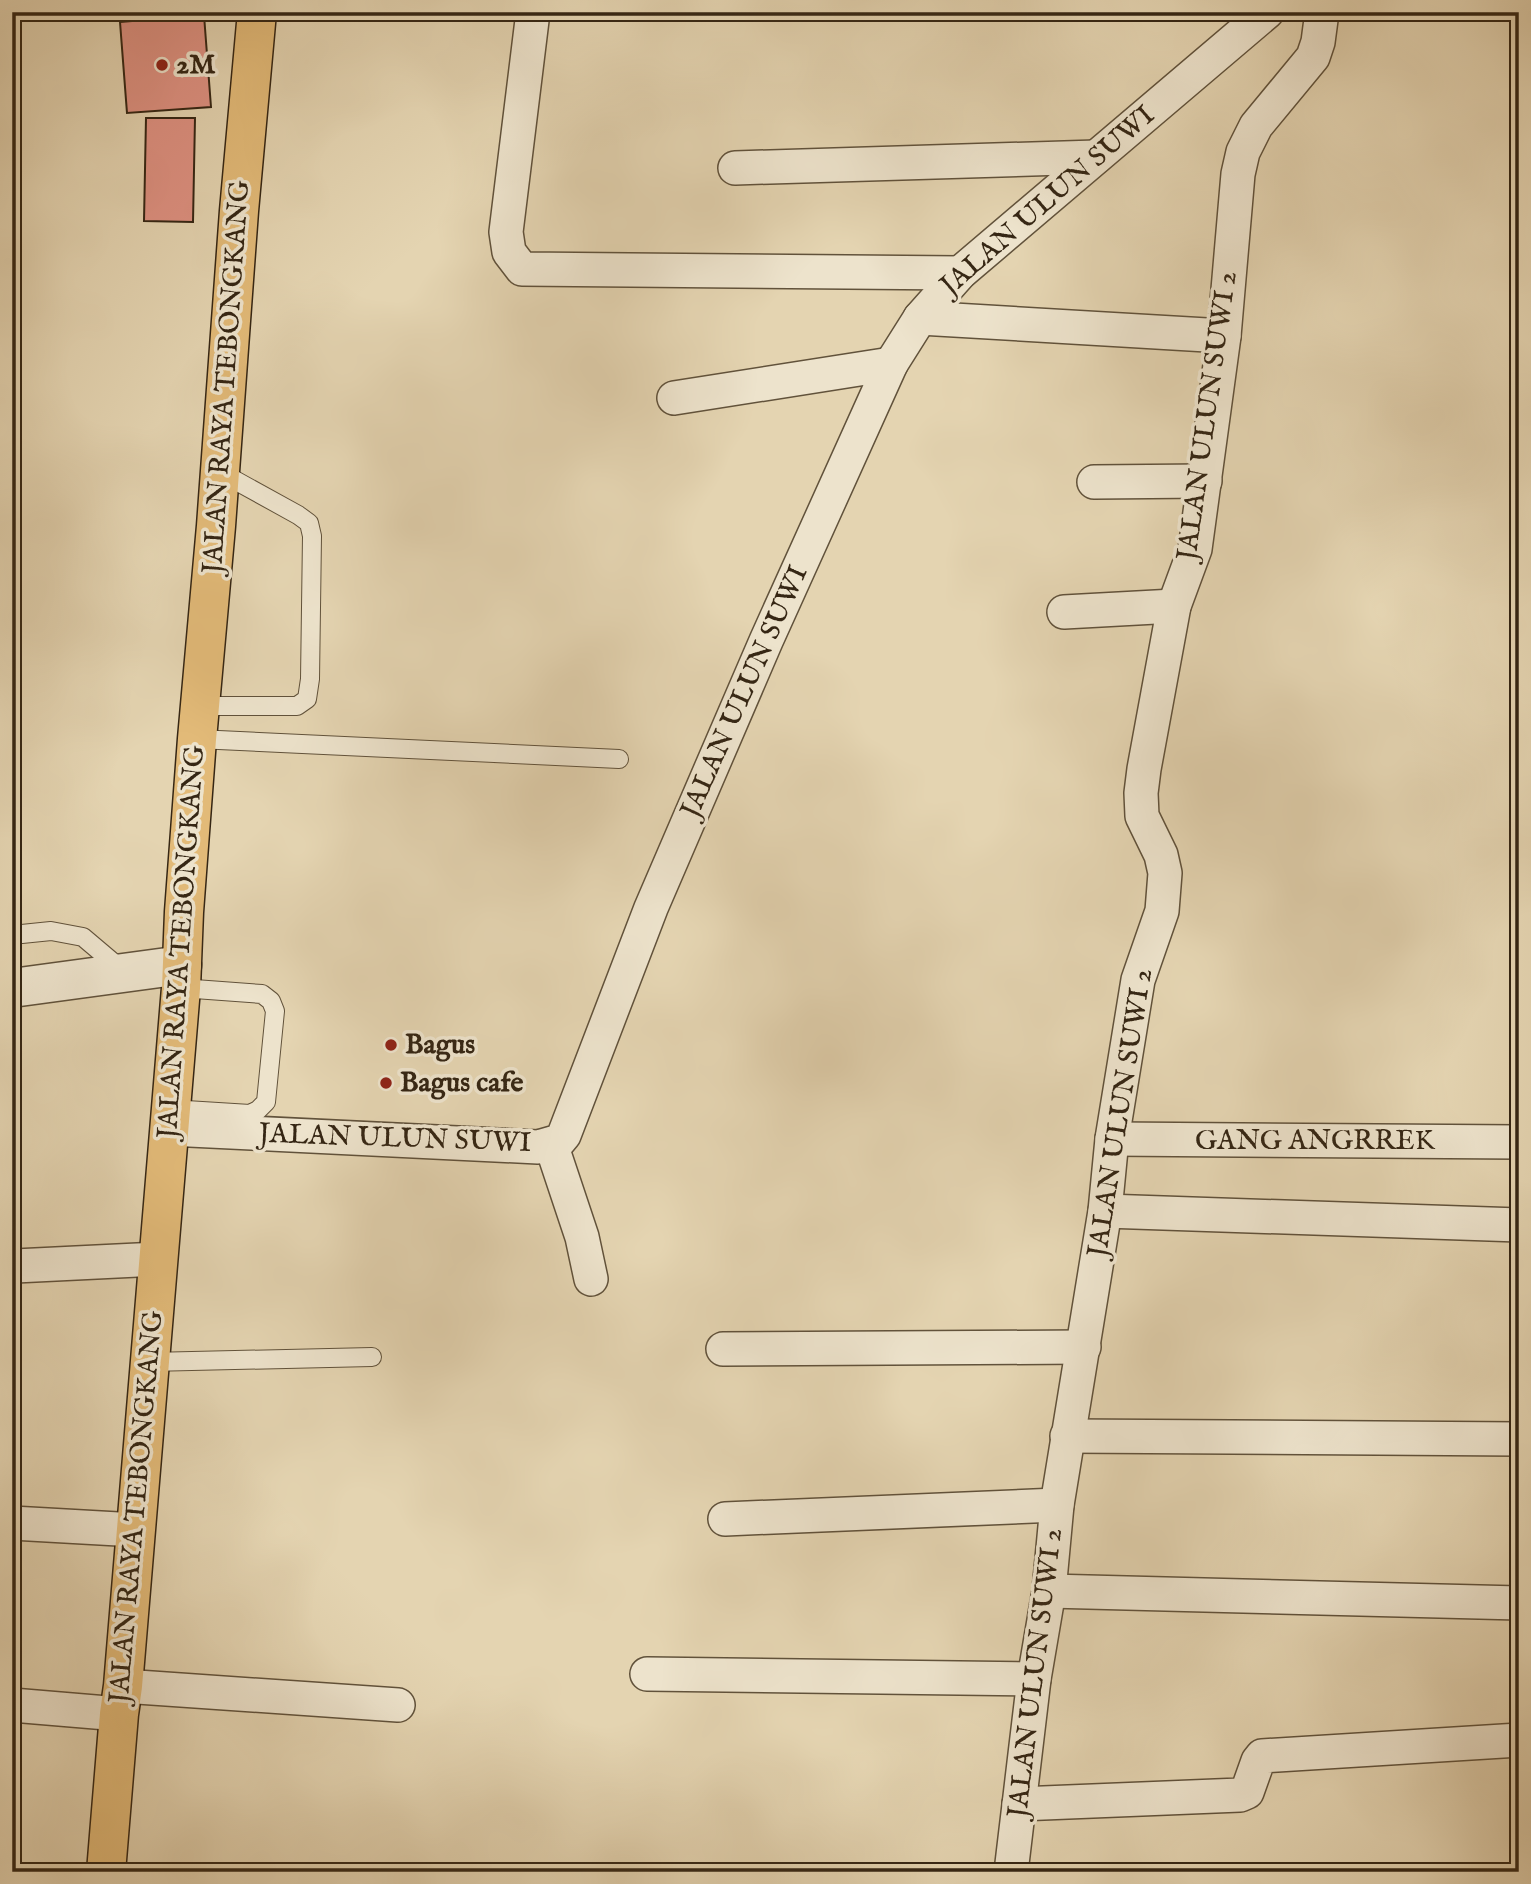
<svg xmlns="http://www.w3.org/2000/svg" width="1531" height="1884" font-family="'IM FELL English',serif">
<rect width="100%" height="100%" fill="#e4d4b1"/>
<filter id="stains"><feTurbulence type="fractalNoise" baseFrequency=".00286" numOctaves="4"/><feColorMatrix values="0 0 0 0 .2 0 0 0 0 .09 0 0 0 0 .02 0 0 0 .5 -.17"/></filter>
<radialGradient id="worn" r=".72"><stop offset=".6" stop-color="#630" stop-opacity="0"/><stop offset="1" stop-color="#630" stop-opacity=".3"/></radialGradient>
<!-- building -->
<g fill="#de9182" stroke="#352614" stroke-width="2">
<path d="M204,15L211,107L127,113L120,22Z"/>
<path d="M146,118H195L193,222L144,221Z"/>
</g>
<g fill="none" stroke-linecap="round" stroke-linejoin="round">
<defs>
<g id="service">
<path d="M200,706H297L307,699L310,679L312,536L309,523L298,515L220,472"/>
<path d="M197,739L619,759"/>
<path d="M12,935L51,931L83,937L122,970"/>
<path d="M170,1109L250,1114L258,1110L266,1102L275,1011L271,1001L262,994L181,988"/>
<path d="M149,1362L372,1357"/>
</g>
<g id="minor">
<path d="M533,12L506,232L509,252L522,269L960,273"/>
<path d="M735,168L1096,157"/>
<path d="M920,318L1224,336"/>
<path d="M674,398L891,364"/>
<path d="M1094,482L1205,481"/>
<path d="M1064,612L1174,606"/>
<path d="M169,1129L538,1147L559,1141L564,1135L651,908L766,641L891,364L920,318L960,273L1267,12"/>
<path d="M1112,1139L1519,1142"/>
<path d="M551,1144L582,1237L591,1279"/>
<path d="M1105,1211L1519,1225"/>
<path d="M15,1266L158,1259"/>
<path d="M723,1349L1084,1347"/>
<path d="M1067,1436L1519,1439"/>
<path d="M725,1519L1057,1505"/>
<path d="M12,1523L136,1530"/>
<path d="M1049,1591L1519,1603"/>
<path d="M647,1674L1034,1679"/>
<path d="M123,1686L398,1705"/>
<path d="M12,1705L119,1714"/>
<path d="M1019,1804L1240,1795L1247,1792L1258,1761L1262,1756L1519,1740"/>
<path d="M1011,1872L1034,1679L1049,1591L1057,1505L1105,1211L1112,1139L1138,980L1162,911L1165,873L1161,855L1142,816L1141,793L1144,769L1174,606L1195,549L1224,336L1238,174L1243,152L1256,126L1313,57L1318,42L1322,12"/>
</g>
<path id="tertiary" d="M12,988L182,965"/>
<path id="primary" d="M106,1872L119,1714L123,1686L181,988L184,912L197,739L216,526L239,211L257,12"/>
</defs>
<!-- service casing -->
<use href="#service" stroke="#61523b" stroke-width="20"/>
<!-- minor casing -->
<use href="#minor" stroke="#61523b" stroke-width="36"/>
<!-- tertiary casing -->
<use href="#tertiary" stroke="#61523b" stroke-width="41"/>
<!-- primary casing -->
<use href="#primary" stroke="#352614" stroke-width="41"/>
<!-- service -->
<use href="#service" stroke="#ede3cc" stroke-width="18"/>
<!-- minor -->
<use href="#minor" stroke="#ede3cc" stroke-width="33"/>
<!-- tertiary -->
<use href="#tertiary" stroke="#ede3cc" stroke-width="38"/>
<!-- primary -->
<use href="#primary" stroke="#e2ba78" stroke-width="38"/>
</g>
<!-- markers -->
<g fill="#8f2418" stroke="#ede3cc" stroke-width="2.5">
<circle cx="162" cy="65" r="7"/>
<circle cx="391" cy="1045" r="7"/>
<circle cx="386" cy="1083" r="7"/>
</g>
<g text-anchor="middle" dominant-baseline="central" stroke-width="7" stroke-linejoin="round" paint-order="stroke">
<!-- poi labels -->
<g font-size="28" font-weight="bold" fill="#352614" stroke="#ede3cc" text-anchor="start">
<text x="176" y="65">2M</text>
<text x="405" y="1045">Bagus</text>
<text x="400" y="1083">Bagus cafe</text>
</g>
<!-- street labels -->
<g font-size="28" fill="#352614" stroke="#ede3cc">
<text transform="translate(1048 201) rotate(-41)">JALAN ULUN SUWI</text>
<text transform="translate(227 377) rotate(-86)">JALAN RAYA TEBONGKANG</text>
<text transform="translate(1208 416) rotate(-82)">JALAN ULUN SUWI 2</text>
<text transform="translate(745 692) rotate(-66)">JALAN ULUN SUWI</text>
<text transform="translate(182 942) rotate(-86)">JALAN RAYA TEBONGKANG</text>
<text transform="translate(1121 1113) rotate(-81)">JALAN ULUN SUWI 2</text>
<text transform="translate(395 1139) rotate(2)">JALAN ULUN SUWI</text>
<text x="1315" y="1141">GANG ANGRREK</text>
<text transform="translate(137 1507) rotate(-85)">JALAN RAYA TEBONGKANG</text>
<text transform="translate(1036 1673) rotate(-83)">JALAN ULUN SUWI 2</text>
</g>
</g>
<!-- margin -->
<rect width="1531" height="1884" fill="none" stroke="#e4d4b1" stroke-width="42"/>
<rect x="14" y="14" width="1503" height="1856" fill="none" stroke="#352614" stroke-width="3.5"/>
<rect x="21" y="21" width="1489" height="1842" fill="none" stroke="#352614" stroke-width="2"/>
<rect width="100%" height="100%" filter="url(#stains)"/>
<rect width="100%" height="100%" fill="url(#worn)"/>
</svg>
